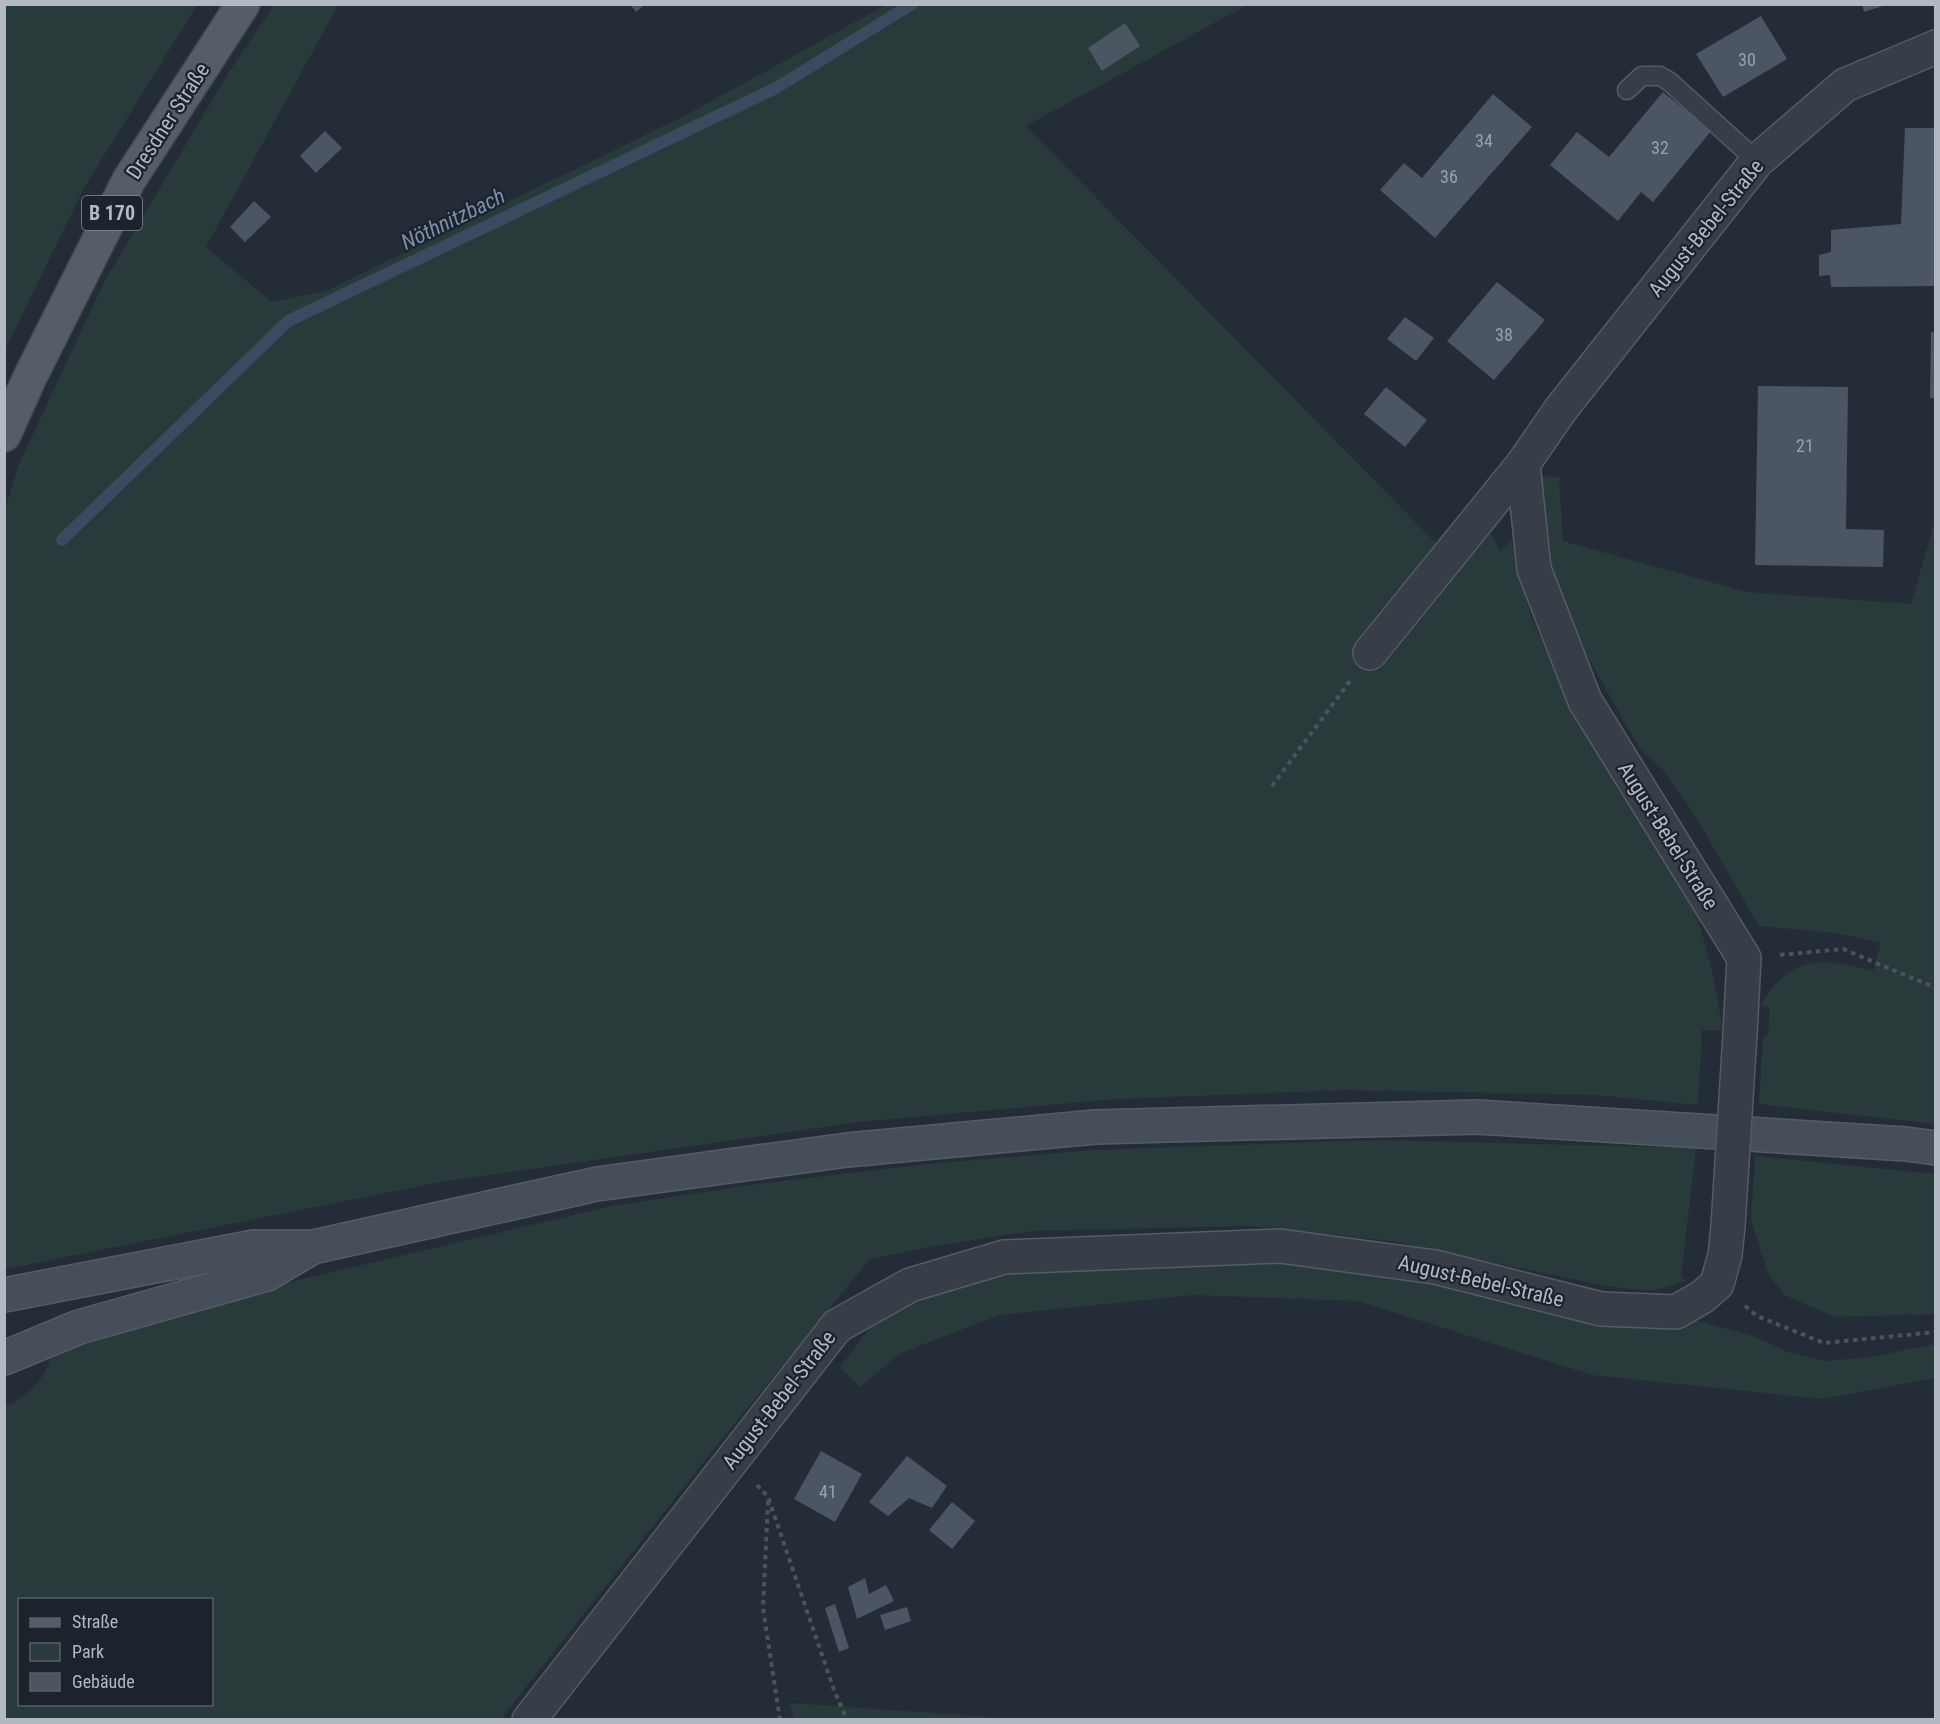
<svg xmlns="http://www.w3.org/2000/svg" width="1940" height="1724" font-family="'Roboto Condensed',sans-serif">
<rect width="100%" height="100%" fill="#242c37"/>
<!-- green -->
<g fill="#293a3a" fill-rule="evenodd">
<path d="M5,4L197,5L84,188L5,350Z"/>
<path d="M274,5H338L206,247L272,302L326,291L688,114L886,5H1247L1026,126L1438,545L1355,651L1380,670L1490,532L1500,551L1511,540L1531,617L1561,682L1695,908L1712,970L1723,1030H1702L1698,1105L1595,1095L1347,1090L1116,1099L859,1122L441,1182L5,1269V510L18,466L104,282L229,72Z"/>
<path d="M1540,476L1559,477L1563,541L1747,592L1911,604L1935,520V1124L1759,1104L1763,1039L1768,1034L1770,1008L1761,1005C1790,955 1822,957 1873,971L1881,943L1836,933L1759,926L1693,812L1662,769L1640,749L1564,615L1550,581Z"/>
<path d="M1381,1140L1696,1148L1681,1277L1687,1281L1651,1291L1606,1286L1391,1241L1253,1226L1032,1231L933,1246L870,1259L710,1454L501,1719H5L4,1406C24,1400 50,1375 50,1355L193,1305L612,1206L764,1183L919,1165L1091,1150ZM20,1600H212V1704H20Z"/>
<path d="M1755,1156L1935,1174V1314L1836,1317L1784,1295L1768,1273L1751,1220Z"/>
<path d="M1289,1259L1407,1278L1631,1327L1666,1326L1688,1318L1753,1336L1788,1352L1825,1361L1870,1357L1936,1344L1935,1378L1822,1399L1592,1375L1358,1301L1193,1295L1000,1315L901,1353L860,1387L840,1367L880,1314L925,1291L987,1274Z"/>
<path d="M789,1703L992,1717L994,1719H794Z"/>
</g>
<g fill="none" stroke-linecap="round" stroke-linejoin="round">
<!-- stream -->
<path stroke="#3b4a5e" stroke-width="12" d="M62,540L288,321L776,88L912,4"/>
</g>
<!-- building -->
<g fill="#4c5662">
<path d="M630,4H645L636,12Z"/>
<path d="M1862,4H1885L1886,5L1864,12Z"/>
<path d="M1761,16L1787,59L1723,97L1696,54Z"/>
<path d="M1125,23L1140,46L1102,71L1088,48Z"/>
<path d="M1663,92L1711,131L1653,202L1641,192L1618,221L1550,165L1577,132L1609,157Z"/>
<path d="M1493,94L1532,127L1435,238L1380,190L1404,163L1422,178Z"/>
<path d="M1905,128H1936V286L1831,287L1830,275L1819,276V255L1831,252V230L1901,224Z"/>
<path d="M325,131L342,148L316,173L300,156Z"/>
<path d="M254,201L271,217L245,242L230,227Z"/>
<path d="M1497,282L1545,320L1494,380L1447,341Z"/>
<path d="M1405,317L1434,338L1416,361L1387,339Z"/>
<path d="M1931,332H1936V398H1930Z"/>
<path d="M1758,386L1848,387L1846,529L1884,530L1883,567L1755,565Z"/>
<path d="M1386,387L1427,420L1405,447L1364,414Z"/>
<path d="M821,1451L862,1474L835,1522L794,1499Z"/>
<path d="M907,1456L947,1486L932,1508L909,1498L888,1516L869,1502Z"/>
<path d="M952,1502L975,1521L952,1549L929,1530Z"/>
<path d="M865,1578L869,1594L886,1585L894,1601L857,1619L848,1587Z"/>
<path d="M835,1604L849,1648L839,1652L825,1608Z"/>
<path d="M907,1607L911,1621L885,1630L880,1615Z"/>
</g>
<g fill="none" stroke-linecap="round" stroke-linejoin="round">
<defs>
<path id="service" d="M1627,90L1642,76H1660L1670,82L1757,161"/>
<g id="minor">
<path d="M1523,464L1534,569L1585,701L1744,958L1740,1034"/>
<path d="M1370,653L1523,464L1561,409L1757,161L1845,85L1936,47"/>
<path d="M529,1720L837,1326L910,1285L1004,1257L1280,1246L1435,1267L1601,1309L1676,1312L1702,1297L1717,1284L1725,1255L1728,1226"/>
</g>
<g id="secondary">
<path d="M4,1295L254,1247H313L597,1184L847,1150L1095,1127L1477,1117L1906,1144L1936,1148"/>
<path d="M4,1358L79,1327L267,1274L311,1248"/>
</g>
<path id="primary" d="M4,435L30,377L129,180L243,4"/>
</defs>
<!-- service casing -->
<use href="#service" stroke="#555c65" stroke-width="21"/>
<!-- minor casing -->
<use href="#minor" stroke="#555c65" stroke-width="36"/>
<!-- secondary casing -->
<use href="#secondary" stroke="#555c65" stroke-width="36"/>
<!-- primary casing -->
<use href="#primary" stroke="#404750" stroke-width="36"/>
<!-- path -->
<g stroke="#475759" stroke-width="4" stroke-dasharray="4.5 4.5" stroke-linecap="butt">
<path d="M1272,786L1350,681"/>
<path d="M1780,955L1843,949L1936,988"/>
<path d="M1745,1306L1757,1316L1824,1343L1936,1332"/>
<path d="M757,1485L768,1497L834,1690L847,1720"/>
<path d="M768,1501L763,1608L780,1720"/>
</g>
<!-- service -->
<use href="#service" stroke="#373e47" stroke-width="18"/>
<!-- minor -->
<use href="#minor" stroke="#373e47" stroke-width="33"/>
<!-- secondary -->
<use href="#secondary" stroke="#464e5a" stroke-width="33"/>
<!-- primary -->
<use href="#primary" stroke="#555d67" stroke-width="33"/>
<defs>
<path id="minor-bridge" d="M1728,1226L1740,1034"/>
</defs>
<!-- minor-bridge casing -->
<use href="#minor-bridge" stroke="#555c65" stroke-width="36" stroke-linecap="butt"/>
<!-- minor-bridge -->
<use href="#minor-bridge" stroke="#373e47" stroke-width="33"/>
</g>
<g text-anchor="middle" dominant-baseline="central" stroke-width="4.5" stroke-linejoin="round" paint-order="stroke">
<!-- number labels -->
<g font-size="18" fill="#98a0ab">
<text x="1747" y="59">30</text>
<text x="1484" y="140">34</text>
<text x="1660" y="147">32</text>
<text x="1449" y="176">36</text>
<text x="1504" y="334">38</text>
<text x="1805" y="445">21</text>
<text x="828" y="1491">41</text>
</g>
<!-- shield labels -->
<rect fill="#1c232c" stroke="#858c96" stroke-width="1.5" x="82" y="196" width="60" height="34" rx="4.5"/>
<g font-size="20" font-weight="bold" fill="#b2b9c3">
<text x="112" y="213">B 170</text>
</g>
<!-- street labels -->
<g font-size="21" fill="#b2b9c3" stroke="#1c232c">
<text transform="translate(168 121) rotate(-57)">Dresdner Straße</text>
<text transform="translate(1706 228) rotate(-51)">August-Bebel-Straße</text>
<text transform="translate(1668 836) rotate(58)">August-Bebel-Straße</text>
<text transform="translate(1481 1281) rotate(13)">August-Bebel-Straße</text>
<text transform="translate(779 1400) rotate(-52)">August-Bebel-Straße</text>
</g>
<!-- water labels -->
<g font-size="22" font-style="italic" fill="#7d90a9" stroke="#1c232c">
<text transform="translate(453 219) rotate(-26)">Nöthnitzbach</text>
</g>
</g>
<!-- border -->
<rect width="1940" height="1724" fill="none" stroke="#b2b9c3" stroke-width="12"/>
<!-- legend -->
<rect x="18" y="1598" width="195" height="108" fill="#1c232c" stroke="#585f68" stroke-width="1.5"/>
<rect x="30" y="1618" width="30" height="9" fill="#555d67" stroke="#585f68" stroke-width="1.5"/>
<text x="72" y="1628" font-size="18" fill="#b2b9c3">Straße</text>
<rect x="30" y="1643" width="30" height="18" fill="#293a3a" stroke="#585f68" stroke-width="1.5"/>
<text x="72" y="1658" font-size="18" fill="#b2b9c3">Park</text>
<rect x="30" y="1673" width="30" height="18" fill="#4c5662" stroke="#585f68" stroke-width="1.5"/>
<text x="72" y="1688" font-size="18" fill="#b2b9c3">Gebäude</text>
</svg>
